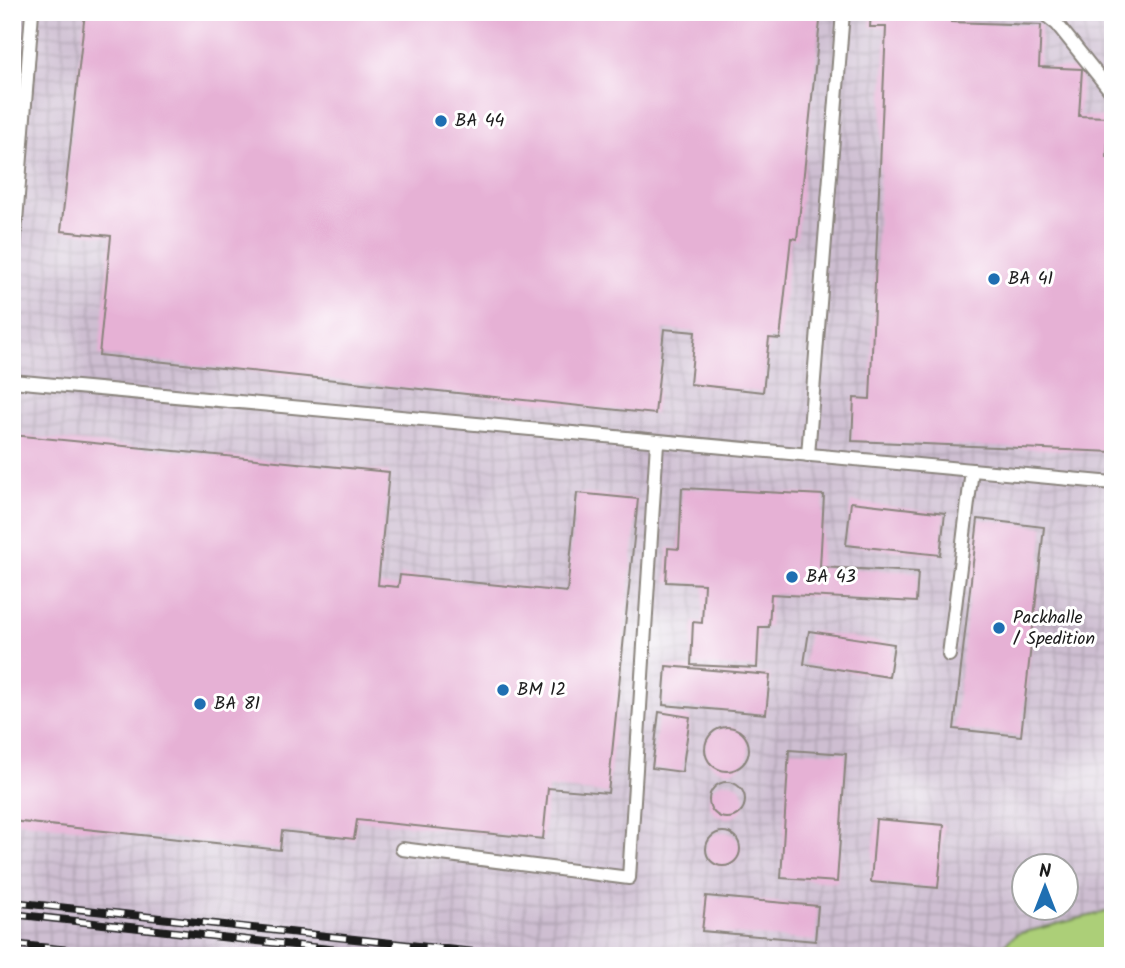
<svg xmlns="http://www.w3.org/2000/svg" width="1125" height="968" font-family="Kalam,sans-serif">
<defs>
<pattern id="industrial-grid" width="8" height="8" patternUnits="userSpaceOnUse" patternTransform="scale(1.75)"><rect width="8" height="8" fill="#cebed1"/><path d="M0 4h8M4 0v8" fill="none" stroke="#b0a3b3"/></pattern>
</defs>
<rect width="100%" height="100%" fill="#fff"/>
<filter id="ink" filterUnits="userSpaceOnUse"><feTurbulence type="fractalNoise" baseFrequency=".0143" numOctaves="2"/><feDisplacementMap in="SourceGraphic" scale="14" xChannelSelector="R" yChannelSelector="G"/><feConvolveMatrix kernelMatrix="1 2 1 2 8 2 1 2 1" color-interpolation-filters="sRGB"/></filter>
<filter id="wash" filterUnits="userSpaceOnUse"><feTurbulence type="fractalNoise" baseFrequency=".00686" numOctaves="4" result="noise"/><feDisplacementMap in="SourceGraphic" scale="28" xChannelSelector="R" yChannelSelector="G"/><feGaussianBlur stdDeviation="1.57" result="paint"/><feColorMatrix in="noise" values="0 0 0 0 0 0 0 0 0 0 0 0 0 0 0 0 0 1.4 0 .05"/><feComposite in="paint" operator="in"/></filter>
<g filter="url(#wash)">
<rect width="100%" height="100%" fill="#f9edde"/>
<!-- industrial -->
<path fill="url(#industrial-grid)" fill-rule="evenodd" d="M12,12H1113V910L1017,934L990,956H12ZM1024,866H1066V908H1024Z"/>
<!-- grass -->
<path fill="#accf78" stroke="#64764a" stroke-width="2" d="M1113,910V956H990L1017,934Z"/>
<g id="blocks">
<!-- building -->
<g fill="#e6b1d5">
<path d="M85,12H821L797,239L791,238L780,339L769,338L763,392L690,384L695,332L664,329L655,414L99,355L111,236L61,231Z"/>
<path d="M871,12H952L951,22L1041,25L1039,67L1082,69L1079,116L1109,117L1107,158L1113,159V452L852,441L854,398L870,399L886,27H870Z"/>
<path d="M12,435L389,472L378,585L398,587L400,575L567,592L577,493L638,499L608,793L548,788L543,839L357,820L354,839L282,831L280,850L12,821Z"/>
<path d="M682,488L824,495L820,567L918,572L916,602L771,594L769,627H759L757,668L691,665L693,622L702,623L704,584L666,582L668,548L679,549Z"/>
<path d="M851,502L945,513L940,555L846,545Z"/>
<path d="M978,519L1044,527L1021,736L954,729Z"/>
<path d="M809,631L894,644L889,677L804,664Z"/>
<path d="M666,666L770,675L766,714L663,705Z"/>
<path d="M659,712L690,717L682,772L652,768Z"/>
<circle cx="727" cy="749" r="22"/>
<path d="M789,750L846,754L837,882L781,878Z"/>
<circle cx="727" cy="800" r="18"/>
<path d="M876,819L944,825L938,888L871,882Z"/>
<circle cx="723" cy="849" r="17"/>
<path d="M706,896L818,906L815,941L702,931Z"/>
</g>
</g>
</g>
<g filter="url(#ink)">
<use href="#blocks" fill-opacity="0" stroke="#8a847d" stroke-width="2"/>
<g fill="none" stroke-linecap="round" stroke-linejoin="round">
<defs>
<g id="lane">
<path d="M1042,12L1057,24L1113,94"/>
<path d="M12,274L32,12"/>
<path d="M12,381L1113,483"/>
<path d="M808,455L843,12"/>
<path d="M949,655L972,470"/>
<path d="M402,849L629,878L657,443"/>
</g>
</defs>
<!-- lane casing -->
<use href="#lane" stroke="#8a847d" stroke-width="16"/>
<!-- lane -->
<use href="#lane" stroke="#fff" stroke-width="12"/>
<defs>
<g id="rail">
<path d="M12,902L511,956"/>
<path d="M12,914L393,956"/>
<path d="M12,944L125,956"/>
</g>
</defs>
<!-- rail casing -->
<use href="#rail" stroke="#1c1c1c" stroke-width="8"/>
<!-- rail -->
<use href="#rail" stroke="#fff" stroke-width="5" stroke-dasharray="16" stroke-linecap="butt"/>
</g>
</g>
<!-- markers -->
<g fill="#1f6fb2" stroke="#fff" stroke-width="2.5">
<circle cx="441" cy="121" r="7"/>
<circle cx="994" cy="279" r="7"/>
<circle cx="792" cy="577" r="7"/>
<circle cx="999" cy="628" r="7"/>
<circle cx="503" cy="690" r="7"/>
<circle cx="200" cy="704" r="7"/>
</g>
<g text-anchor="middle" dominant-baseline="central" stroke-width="6" stroke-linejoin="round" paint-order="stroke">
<!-- poi labels -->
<g font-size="18" fill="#1c1c1c" stroke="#fff" text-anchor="start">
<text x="455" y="121">BA 44</text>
<text x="1008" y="279">BA 41</text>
<text x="806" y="577">BA 43</text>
<text x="1013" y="618">Packhalle<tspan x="1013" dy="21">/ Spedition</tspan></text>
<text x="517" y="690">BM 12</text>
<text x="214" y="704">BA 81</text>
</g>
</g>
<!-- margin -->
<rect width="1125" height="968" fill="none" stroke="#fff" stroke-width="42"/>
<!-- north arrow -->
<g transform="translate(1045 887)"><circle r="33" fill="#ffffff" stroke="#a4a4a4" stroke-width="2"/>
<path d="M0-5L12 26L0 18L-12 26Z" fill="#1f6fb2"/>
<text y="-10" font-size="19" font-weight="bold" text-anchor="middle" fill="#1c1c1c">N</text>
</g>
</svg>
